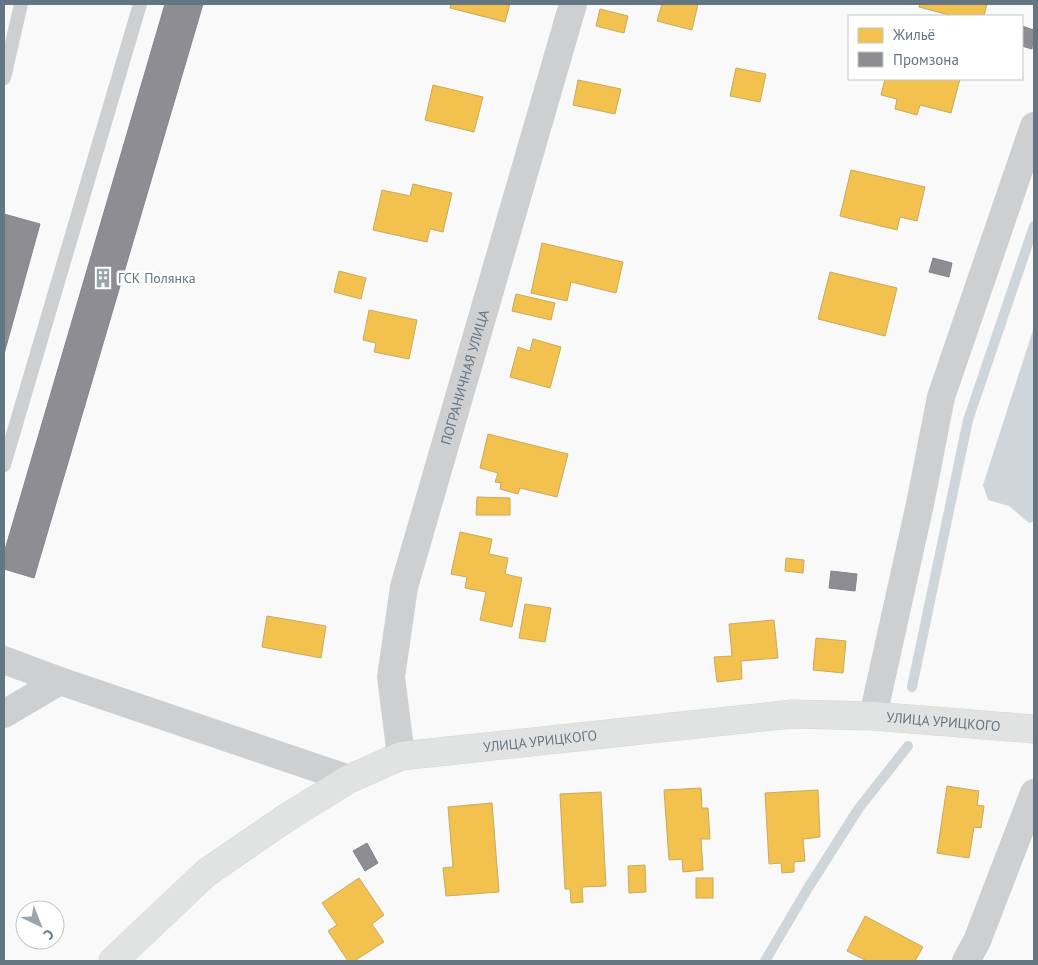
<svg xmlns="http://www.w3.org/2000/svg" width="1038" height="965" font-family="'PT Sans',sans-serif">
<rect width="100%" height="100%" fill="#f9f9f9"/>
<!-- water -->
<path fill="#ced6d9" d="M1034,327V521L1029,523L1009,506L988,500L983,485Z"/>
<!-- homes -->
<g fill="#f2c14e" stroke="#c8aa5e">
<path d="M451,4H510L505,22L450,8Z"/>
<path d="M662,4H698L692,30L657,21Z"/>
<path d="M920,4H987L984,16H953L919,7Z"/>
<path d="M600,9L628,16L624,33L596,26Z"/>
<path d="M736,68L766,74L760,102L730,96Z"/>
<path d="M885,79H960L951,113L920,105L917,115L895,109L897,99L881,95Z"/>
<path d="M578,80L621,89L615,114L573,105Z"/>
<path d="M433,85L483,97L474,132L425,120Z"/>
<path d="M851,170L925,187L917,221L900,217L897,230L840,216Z"/>
<path d="M413,184L452,193L443,232L430,229L427,242L373,230L382,190L410,196Z"/>
<path d="M542,243L623,262L616,293L571,282L567,301L531,293Z"/>
<path d="M339,271L366,278L361,299L334,292Z"/>
<path d="M830,272L897,288L885,336L818,319Z"/>
<path d="M516,294L555,303L551,320L512,311Z"/>
<path d="M369,310L417,320L409,359L374,352L376,343L363,340Z"/>
<path d="M533,339L561,347L550,388L510,377L518,347L530,351Z"/>
<path d="M488,434L568,454L557,497L520,488L518,494L500,489L501,483L495,482L498,473L480,468Z"/>
<path d="M477,497L510,498V515H476Z"/>
<path d="M460,532L492,539L489,554L508,558L505,574L522,578L512,627L480,620L486,592L465,588L467,577L451,574Z"/>
<path d="M786,558L804,560L803,573L785,571Z"/>
<path d="M525,604L551,608L545,642L519,638Z"/>
<path d="M267,616L326,626L321,658L262,647Z"/>
<path d="M774,620L778,658L741,661L742,679L717,682L714,657L732,656L729,624Z"/>
<path d="M816,638L846,641L843,673L813,670Z"/>
<path d="M947,786L979,791L977,805L984,806L981,828L974,827L969,858L937,853Z"/>
<path d="M701,788L702,808H708L710,839H701L703,870L683,872L682,859L669,860L664,790Z"/>
<path d="M818,790L820,837L803,839L805,861L794,862V872L782,873L781,863L769,864L765,793Z"/>
<path d="M601,792L606,886L582,887L583,902L571,903L570,889H565L560,794Z"/>
<path d="M492,803L499,892L446,896L443,868L453,867L448,807Z"/>
<path d="M645,865L646,892L629,893L628,866Z"/>
<path d="M359,878L384,915L372,924L384,942L354,961H348L328,931L337,925L322,903Z"/>
<rect x="696" y="878" width="17" height="20"/>
<path d="M865,916L923,947L915,961H867L847,951Z"/>
</g>
<!-- industry -->
<g fill="#8d8d92" stroke="#81868e">
<path d="M165,4H203L34,578L4,569V553Z"/>
<path d="M1022,26L1034,30L1032,49L1022,46Z"/>
<path d="M4,214L40,224L4,354Z"/>
<path d="M933,258L952,263L949,277L929,272Z"/>
<path d="M831,571L857,574L855,591L829,588Z"/>
<path d="M367,843L378,863L365,871L353,851Z"/>
</g>
<g fill="none" stroke-linecap="round" stroke-linejoin="round">
<!-- stream -->
<g stroke="#ced6d9" stroke-width="10">
<path d="M912,687L968,420L1034,226"/>
<path d="M765,961L808,888L859,808L908,746"/>
</g>
<defs>
<g id="secondary">
<path id="s2" d="M113,961L206,873L286,818L349,779L401,756L792,714L873,716L1034,729"/>
</g>
</defs>
<!-- secondary casing -->
<use href="#secondary" stroke="#d5d6d7" stroke-width="29"/>
<!-- lane -->
<g stroke="#cecfd0" stroke-width="14">
<path d="M4,78L21,4"/>
<path d="M4,465L140,4"/>
</g>
<!-- street -->
<g stroke="#cecfd0" stroke-width="28">
<path d="M4,660L60,681L349,779"/>
<path d="M4,714L60,681"/>
<path d="M873,716L920,504L941,397L1034,126"/>
<path id="s1" d="M401,756L391,677L404,587L573,4"/>
<path d="M966,961L977,941L1034,793"/>
</g>
<!-- secondary -->
<use href="#secondary" stroke="#e1e2e2" stroke-width="28"/>
</g>
<!-- icons -->
<defs>
<symbol id="building-bare" viewBox="-9 -9 18 18"><path d="M-4-6H4V6H1V3H-1V6H-4ZM-2.5-4.3h1.7v1.8h-1.7ZM.8-4.3h1.7v1.8H.8ZM-2.5-1h1.7V.8h-1.7ZM.8-1h1.7V.8H.8Z" fill="#99a4ac" stroke="#fff" stroke-width="2.5" paint-order="stroke"/></symbol>
</defs>
<g fill-rule="evenodd">
<use href="#building-bare" x="89" y="264" width="28" height="28"/>
</g>
<g text-anchor="middle" dominant-baseline="central" stroke-width="5" stroke-linejoin="round" paint-order="stroke">
<!-- poi labels -->
<g font-size="14" fill="#657683" stroke="#fff" text-anchor="start">
<text x="118" y="278">ГСК Полянка</text>
</g>
<!-- street labels -->
<g font-size="14" fill="#657683" stroke="#fff">
<text stroke="none"><textPath href="#s1" startOffset="389">ПОГРАНИЧНАЯ УЛИЦА</textPath></text>
<text stroke="none"><textPath href="#s2" startOffset="901">УЛИЦА УРИЦКОГО</textPath></text>
<text stroke="none"><textPath href="#s2" startOffset="496">УЛИЦА УРИЦКОГО</textPath></text>
</g>
</g>
<!-- border -->
<rect width="1038" height="965" fill="none" stroke="#657683" stroke-width="10"/>
<!-- legend -->
<rect x="848" y="15" width="175" height="65" fill="#ffffff" stroke="#c1c8cd"/>
<rect x="858" y="28" width="25" height="15" fill="#f2c14e" stroke="#c1c8cd"/>
<text x="893" y="40" font-size="15" fill="#657683">Жильё</text>
<rect x="858" y="52" width="25" height="15" fill="#8d8d92" stroke="#c1c8cd"/>
<text x="893" y="65" font-size="15" fill="#657683">Промзона</text>
<!-- north arrow -->
<g transform="translate(40 925) rotate(137)"><circle r="24" fill="#ffffff" stroke="#c1c8cd"/>
<path d="M0-4L9 19L0 12L-9 19Z" fill="#99a4ac"/>
<text y="-8" font-size="14" font-weight="bold" text-anchor="middle" fill="#657683">С</text>
</g>
</svg>
